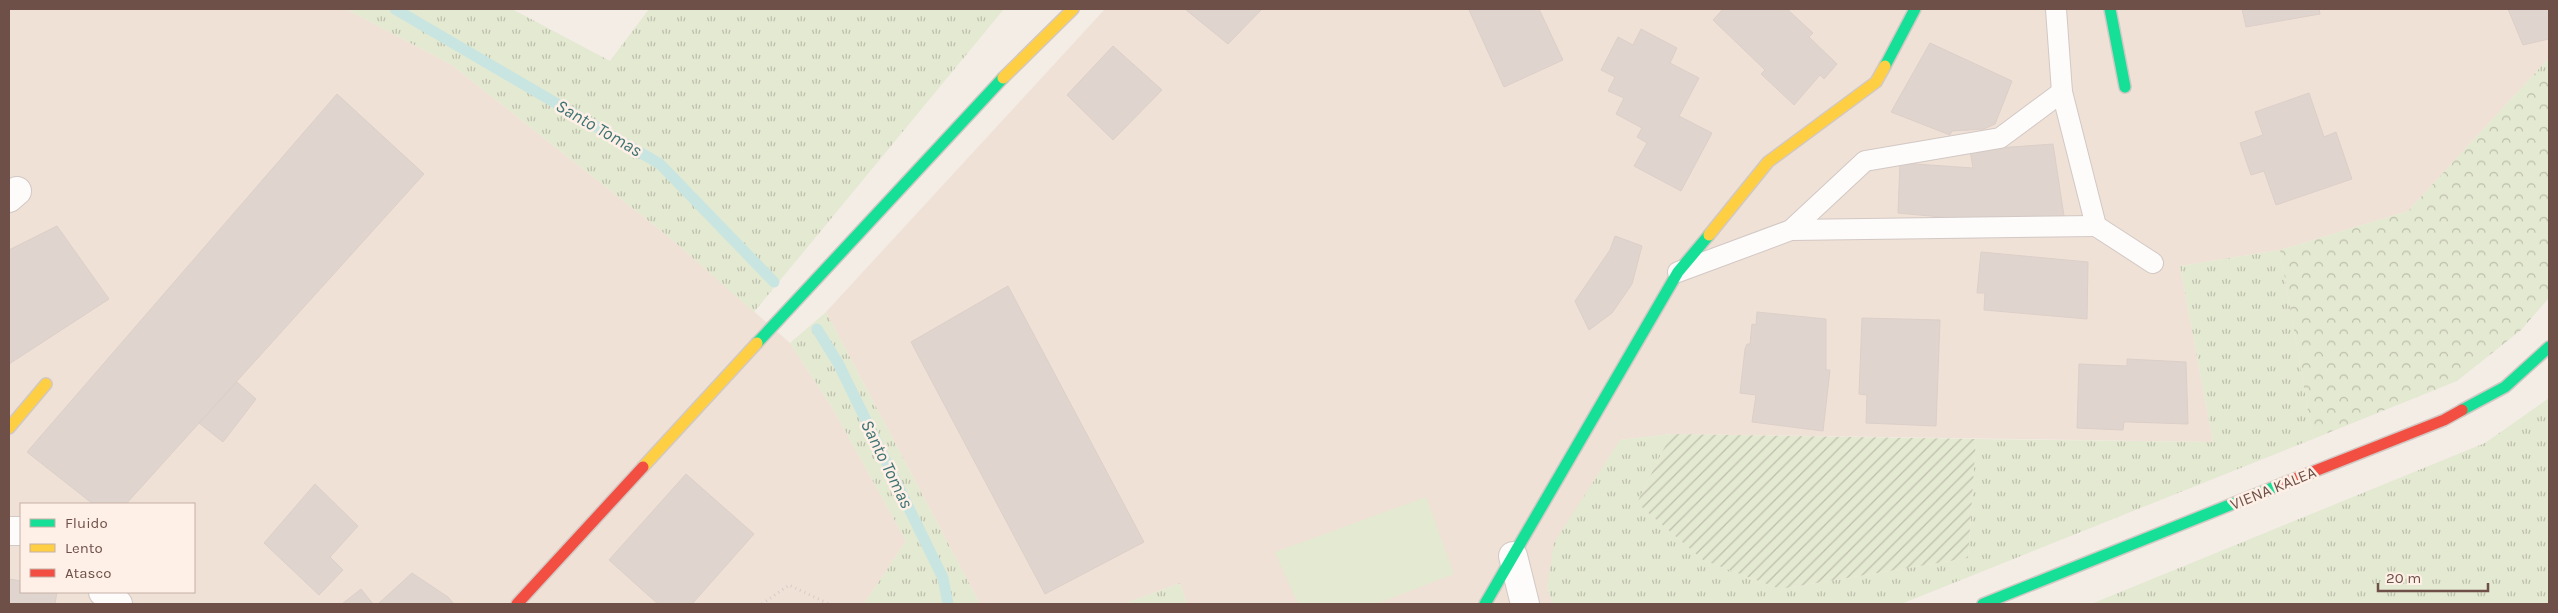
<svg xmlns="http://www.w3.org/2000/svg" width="2558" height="613" font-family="Karla,sans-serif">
<defs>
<pattern id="grass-tufts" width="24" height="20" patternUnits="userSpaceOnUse" patternTransform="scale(1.25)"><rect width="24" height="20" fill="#e4e9d1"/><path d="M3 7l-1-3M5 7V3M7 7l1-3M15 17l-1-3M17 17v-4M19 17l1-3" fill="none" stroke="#bdbfac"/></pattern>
<pattern id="forest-crowns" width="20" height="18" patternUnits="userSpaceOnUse" patternTransform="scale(1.25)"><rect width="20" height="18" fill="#e4e9d1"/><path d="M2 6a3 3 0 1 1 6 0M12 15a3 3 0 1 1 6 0" fill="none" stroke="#bdbfac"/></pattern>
<pattern id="garden-furrows" width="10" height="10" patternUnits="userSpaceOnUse" patternTransform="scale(1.25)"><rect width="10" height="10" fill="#e4e9d1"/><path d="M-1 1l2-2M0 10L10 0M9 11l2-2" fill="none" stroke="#bdbfac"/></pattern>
</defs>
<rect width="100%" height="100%" fill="#f4ede6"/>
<!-- residential -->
<g fill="#efe1d6" fill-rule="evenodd">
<path d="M9,9H346L452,65L669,237L790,343L832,407L906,541L864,604H9ZM21,504H194V592H21Z"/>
<path d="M1105,9H2549V58L2408,211L2280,250L2180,266L2213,442L1671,434L1620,440L1547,589L1553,604H1187L1180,583L1124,604H980L826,312Z"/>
</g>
<!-- grass -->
<g fill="url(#grass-tufts)">
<path d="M346,9H512L610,61L649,9H1004L754,312L669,237L452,65Z"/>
<path d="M2549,58V83L2536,72Z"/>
<path d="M2280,250L2313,439L1901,604H1553L1547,589L1554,543L1620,440L1671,434L1637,503L1703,560L1780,589L1968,558L1976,439L2213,442L2180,266Z"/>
<path d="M826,312L980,604H864L906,541L832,407L790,343Z"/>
<path d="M2549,398V604H2091L2485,443Z"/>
<path d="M1180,583L1187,604H1124Z"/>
</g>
<!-- forest -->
<path fill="url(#forest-crowns)" d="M2536,72L2549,83V298L2521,330L2457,381L2313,439L2280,250L2408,211Z"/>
<!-- park -->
<path fill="#e4e9d1" d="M1426,497L1454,574L1376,604H1298L1275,552Z"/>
<!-- garden -->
<path fill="url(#garden-furrows)" d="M1671,434L1976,439L1968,558L1780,589L1703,560L1637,503Z"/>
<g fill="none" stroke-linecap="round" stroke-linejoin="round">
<!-- stream -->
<g stroke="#c9e5e2" stroke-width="11">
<path d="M395,9L660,164L774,282"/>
<path d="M817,329L838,363L943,578L948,604"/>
</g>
</g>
<!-- building -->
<g fill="#e0d4ce" stroke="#dccfc9">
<path d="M1185,9H1262L1228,44Z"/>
<path d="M1472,9H1539L1563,60L1504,87L1469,10Z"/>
<path d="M1723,9H1787L1813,33L1809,37L1837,64L1824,79L1820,75L1794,105L1761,74L1765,70L1713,20Z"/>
<path d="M2242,9H2319L2320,14L2246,27Z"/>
<path d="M2508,9H2549V39L2523,45Z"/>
<path d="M1641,29L1677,48L1670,63L1699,78L1679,116L1712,133L1681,191L1634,166L1647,143L1637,137L1642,128L1616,114L1624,98L1608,91L1615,77L1601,70L1618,37L1633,45Z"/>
<path d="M1930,43L2012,81L1995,124L1984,129L1952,131L1950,135L1891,112Z"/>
<path d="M1113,46L1162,90L1113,140L1067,95Z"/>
<path d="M2309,93L2324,137L2336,132L2352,179L2276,205L2264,171L2251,175L2240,143L2263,135L2255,112Z"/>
<path d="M337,94L424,174L126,504H93L27,452Z"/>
<path d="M2053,144L2064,216L1973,220L1898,213L1900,163L1973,168L1970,150Z"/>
<path d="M57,226L109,299L9,364V250Z"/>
<path d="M1615,236L1642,246L1632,284L1612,313L1589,330L1575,301L1610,250Z"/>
<path d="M1981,252L2088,262L2087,319L1984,310L1985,293H1977Z"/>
<path d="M1008,286L1144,542L1045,594L911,342Z"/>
<path d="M1757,312L1826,319V370H1830L1823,431L1752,422L1756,395L1740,393L1745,349L1747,344H1750L1752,324L1756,325Z"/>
<path d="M1862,318L1940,320L1936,426L1866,423L1867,395L1859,394Z"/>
<path d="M2127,359L2186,362L2188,424L2129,422H2124L2123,430L2077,428L2079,364L2127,366Z"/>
<path d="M237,382L256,399L223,442L199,423Z"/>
<path d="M686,474L754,534L692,604H658L609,560Z"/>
<path d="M315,484L358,526L330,557L343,570L319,595L264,543Z"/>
<path d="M412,573L448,597L454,604H378Z"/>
<path d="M9,579L21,581V592H57L55,604H9Z"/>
<path d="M361,589L373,604H342Z"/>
</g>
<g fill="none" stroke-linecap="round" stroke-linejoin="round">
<defs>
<g id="lane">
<path d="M2056,9L2062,92L2096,226L2153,263"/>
<path d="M1791,230L2096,226"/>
<path d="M1678,272L1791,230L1865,161L2000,138L2062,92"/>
</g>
<g id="street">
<path d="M9,198L17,191"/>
<path d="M9,531H21"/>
<path d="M1513,556L1525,604"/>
<path d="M103,592L118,604"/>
</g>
<g id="fast">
<path d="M2110,9L2125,87"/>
<path d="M1885,66L1915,9"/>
<path d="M757,343L1003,78"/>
<path d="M2462,410L2505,387L2549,347"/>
<path d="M1485,604L1678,272L1709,235"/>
<path d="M1983,604L2282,484"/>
</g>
<g id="slow">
<path d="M1003,78L1073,9"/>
<path d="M1709,235L1768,162L1876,82L1885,66"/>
<path d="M9,428L46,384"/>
<path d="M643,467L757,343"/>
</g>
<g id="jam">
<path d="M2282,484L2444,420L2462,410"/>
<path d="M517,604L643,467"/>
</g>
</defs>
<!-- lane casing -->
<use href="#lane" stroke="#d2c8c4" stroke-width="22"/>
<!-- street casing -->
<use href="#street" stroke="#d2c8c4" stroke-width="30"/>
<!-- fast casing -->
<use href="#fast" stroke="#d2c8c3" stroke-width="14"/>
<!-- slow casing -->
<use href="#slow" stroke="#d2c8c3" stroke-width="14"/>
<!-- jam casing -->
<use href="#jam" stroke="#d2c8c3" stroke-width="14"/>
<!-- path -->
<path stroke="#d5ccc9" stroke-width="3" stroke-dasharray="1 4" stroke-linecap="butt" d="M762,604L789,585L829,604"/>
<!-- lane -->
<use href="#lane" stroke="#fdfcfb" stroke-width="20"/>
<!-- street -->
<use href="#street" stroke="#fdfcfb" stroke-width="28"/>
<!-- fast -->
<use href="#fast" stroke="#16e098" stroke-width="11"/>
<!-- slow -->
<use href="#slow" stroke="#ffcf43" stroke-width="11"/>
<!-- jam -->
<use href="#jam" stroke="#f24e42" stroke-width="11"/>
</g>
<g text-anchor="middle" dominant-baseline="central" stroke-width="5" stroke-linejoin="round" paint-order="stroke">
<!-- street labels -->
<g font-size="16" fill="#6f5049" stroke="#fef0e6">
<text transform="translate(2273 488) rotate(-22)">VIENA KALEA</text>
</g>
<!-- water labels -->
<g font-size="18" font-style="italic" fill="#3f7474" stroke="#fef0e6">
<text transform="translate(599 128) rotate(30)">Santo Tomas</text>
<text transform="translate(887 464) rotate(64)">Santo Tomas</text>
</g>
</g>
<!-- border -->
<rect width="2558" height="613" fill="none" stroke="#6f5049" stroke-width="20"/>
<!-- legend -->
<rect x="20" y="503" width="175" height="90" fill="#fef0e6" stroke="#c5b0a7"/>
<rect x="30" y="519" width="25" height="8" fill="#16e098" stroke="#c5b0a7"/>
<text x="65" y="528" font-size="15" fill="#6f5049">Fluido</text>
<rect x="30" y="544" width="25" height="8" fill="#ffcf43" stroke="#c5b0a7"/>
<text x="65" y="553" font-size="15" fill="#6f5049">Lento</text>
<rect x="30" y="569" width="25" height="8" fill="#f24e42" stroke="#c5b0a7"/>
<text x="65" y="578" font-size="15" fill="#6f5049">Atasco</text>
<!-- scale -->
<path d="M2378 583v8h110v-8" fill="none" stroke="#6f5049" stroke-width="2.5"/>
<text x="2386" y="583" font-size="15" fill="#6f5049" stroke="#fef0e6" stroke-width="4" paint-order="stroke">20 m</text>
</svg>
